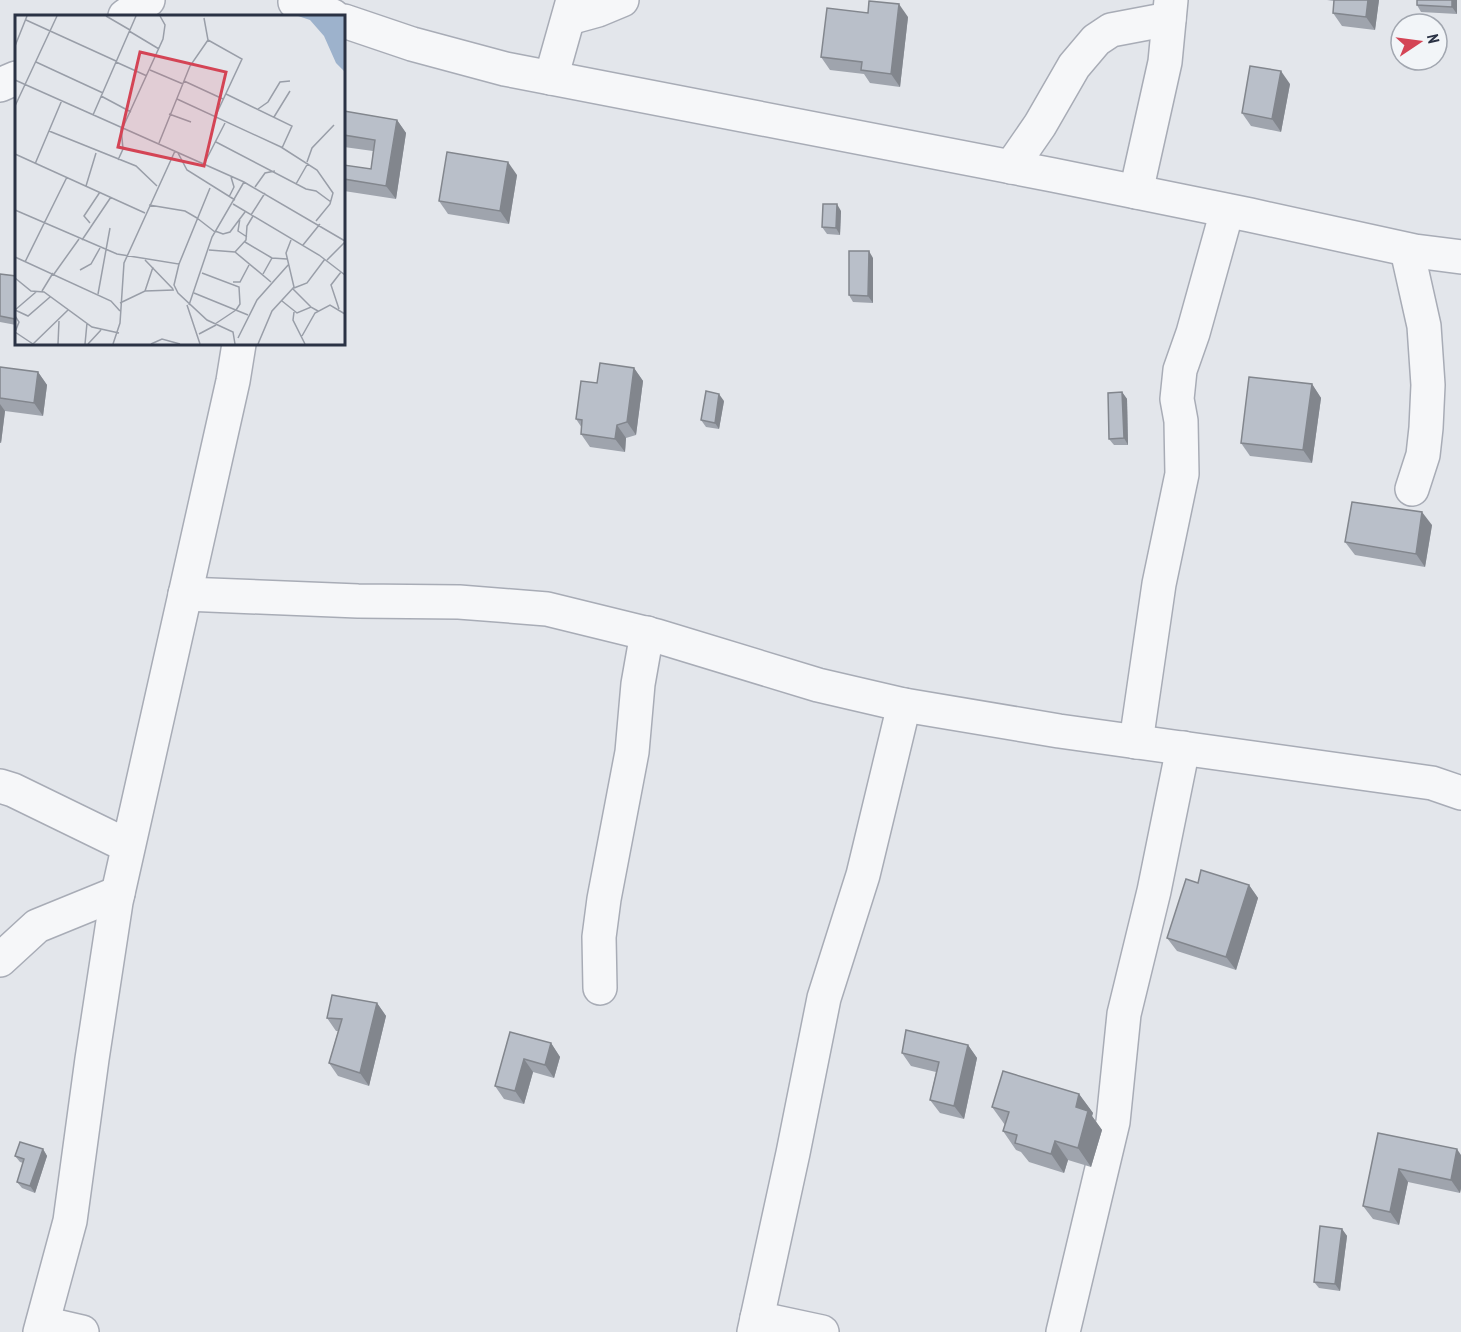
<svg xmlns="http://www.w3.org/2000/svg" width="1461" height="1332" font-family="'PT Sans Narrow',sans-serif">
<rect width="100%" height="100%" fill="#e3e6eb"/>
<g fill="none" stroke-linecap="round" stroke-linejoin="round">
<defs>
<g id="minor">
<path d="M295,2L333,16"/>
<path d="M125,16L148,0"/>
<path d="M569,18L598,10L622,0"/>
<path d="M344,21L412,44L505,69L1053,175L1250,215L1415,251L1461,257"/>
<path d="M551,78L573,0"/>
<path d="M0,85L16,78"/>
<path d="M1011,167L1040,125L1074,66L1096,40L1111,30L1169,19"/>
<path d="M1136,192L1165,62L1171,0"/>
<path d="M1407,250L1424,326L1428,385L1426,428L1423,455L1412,489"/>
<path d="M185,594L358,601L459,602L547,609L657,636L818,685L904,705L1059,731L1432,783L1461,793"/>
<path d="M1136,742L1159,584L1182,474L1181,421L1177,399L1180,370L1193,333L1227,211"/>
<path d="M0,786L13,790L128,846"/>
<path d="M0,960L37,926L118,893"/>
<path d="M600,988L599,937L604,899L632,752L638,684L647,633"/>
<path d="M757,1318L822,1332"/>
<path d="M43,1323L82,1332"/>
<path d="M40,1332L70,1221L92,1059L116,902L233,381L239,344"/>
<path d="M754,1332L793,1153L824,998L863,875L904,705"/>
<path d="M1063,1332L1113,1122L1124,1014L1154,891L1183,748"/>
</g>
</defs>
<!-- minor casing -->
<use href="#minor" stroke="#a8acb6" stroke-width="36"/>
<!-- minor -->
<use href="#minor" stroke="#f6f7f9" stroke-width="33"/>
</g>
<!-- wall -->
<g fill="#9fa4ad">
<path d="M1327,0H1379L1375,30L1342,26L1333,13L1334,1Z"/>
<path d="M1417,0H1457V14L1421,12L1417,5Z"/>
<path d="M908,17L900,87L870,83L864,74L830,70L821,57Z"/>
<path d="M1290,84L1281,132L1251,126L1242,113Z"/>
<path d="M344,111L397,120L406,133L396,199L344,191V165L371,169L373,151L344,147Z"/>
<path d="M517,175L509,224L448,214L439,201Z"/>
<path d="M841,211L840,235L827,234L822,227Z"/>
<path d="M873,258V303L853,302L849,295Z"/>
<path d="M0,274L16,276V325L0,322Z"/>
<path d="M0,367L38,372L47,385L43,416L5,411L1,443H0Z"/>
<path d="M634,368L643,381L636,435L626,438L625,452L590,447L581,434L582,428L576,419L597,383Z"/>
<path d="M1312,384L1321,398L1312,463L1250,456L1241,443Z"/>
<path d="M1122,392L1127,399L1128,445H1114L1109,439Z"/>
<path d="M724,401L719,429L706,427L701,420Z"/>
<path d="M1432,525L1425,567L1355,555L1345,542Z"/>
<path d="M1198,883L1249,885L1258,898L1236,970L1177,951L1167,938Z"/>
<path d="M377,1003L386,1016L369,1086L338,1076L329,1063L338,1031H336L327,1018Z"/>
<path d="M510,1032L551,1043L560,1057L554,1078L533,1072L524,1104L504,1099L495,1086Z"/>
<path d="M968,1045L977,1058L964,1119L940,1113L930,1100L936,1072L911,1066L902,1053Z"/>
<path d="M1079,1094L1093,1113L1092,1116L1102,1130L1091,1167L1068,1160L1064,1173L1029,1162L1021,1152L1016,1150L1003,1131L1005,1125L992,1107Z"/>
<path d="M1378,1133L1461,1155V1188L1460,1193L1408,1182L1399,1225L1373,1219L1363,1206Z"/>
<path d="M43,1149L47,1156L35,1193L22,1188L17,1182L23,1163L20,1162L15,1156Z"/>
<path d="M1342,1229L1347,1236L1340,1291L1319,1288L1314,1282Z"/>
</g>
<!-- shaded-wall -->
<g fill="#82868d">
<path d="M1368,0H1379L1375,30L1366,17Z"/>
<path d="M1452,0H1457V14L1452,7Z"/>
<path d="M899,4L908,17L900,87L891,74Z"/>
<path d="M1281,71L1290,84L1281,132L1272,119Z"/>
<path d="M397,120L406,133L396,199L386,186Z"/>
<path d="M508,162L517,175L509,224L500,211Z"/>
<path d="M837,204L841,211L840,235L836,228Z"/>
<path d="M869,251L873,258V303L868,296Z"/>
<path d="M634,368L643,381L636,435L627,422Z"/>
<path d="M38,372L47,385L43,416L34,403Z"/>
<path d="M1312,384L1321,398L1312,463L1303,450Z"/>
<path d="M1122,392L1127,399L1128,445L1124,438Z"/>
<path d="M719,394L724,401L719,429L715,423Z"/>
<path d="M0,404L5,411L1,443L0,441Z"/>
<path d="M617,425L626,438L625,452L615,439Z"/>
<path d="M1422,512L1432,525L1425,567L1416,554Z"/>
<path d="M1249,885L1258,898L1236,970L1226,957Z"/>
<path d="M377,1003L386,1016L369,1086L360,1073Z"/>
<path d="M551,1043L560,1057L554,1078L545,1065Z"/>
<path d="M968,1045L977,1058L964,1119L954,1106Z"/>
<path d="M524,1059L533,1072L524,1104L515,1091Z"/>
<path d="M1079,1094L1093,1113L1092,1116L1102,1130L1091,1167L1078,1148L1076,1107Z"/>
<path d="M1055,1141L1068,1160L1064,1173L1051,1154Z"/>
<path d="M43,1149L47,1156L35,1193L30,1186Z"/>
<path d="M1457,1149L1461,1155V1188L1460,1193L1451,1180Z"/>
<path d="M1399,1169L1408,1182L1399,1225L1390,1212Z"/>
<path d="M1342,1229L1347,1236L1340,1291L1335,1284Z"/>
</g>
<!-- building -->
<g fill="#b9bfc9" stroke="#82868d" stroke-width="1.5">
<path d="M1334,0H1368L1366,17L1333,13Z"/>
<path d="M1417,0H1452V7L1417,5Z"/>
<path d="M869,1L899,4L891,74L861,70L862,62L821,57L827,8L868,13Z"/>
<path d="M1250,66L1281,71L1272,119L1242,113Z"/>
<path d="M344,111L397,120L386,186L344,179V165L371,169L375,140L344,135Z"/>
<path d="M447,152L508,162L500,211L439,201Z"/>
<path d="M823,204H837L836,228L822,227Z"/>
<path d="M849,251H869L868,296L849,295Z"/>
<path d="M0,274L16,276V310L15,319L0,316Z"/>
<path d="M600,363L634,368L627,422L617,425L615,439L581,434L582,420L576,419L581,381L597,383Z"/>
<path d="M0,367L38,372L34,403L0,398Z"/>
<path d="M1249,377L1312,384L1303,450L1241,443Z"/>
<path d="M706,391L719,394L715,423L701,420Z"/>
<path d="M1122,392L1124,438L1109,439L1108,393Z"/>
<path d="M1352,502L1422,512L1416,554L1345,542Z"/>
<path d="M1201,870L1249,885L1226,957L1167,938L1186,879L1198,883Z"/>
<path d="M332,995L377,1003L360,1073L329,1063L342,1019L327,1018Z"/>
<path d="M906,1030L968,1045L954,1106L930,1100L939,1062L902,1053Z"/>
<path d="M510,1032L551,1043L545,1065L524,1059L515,1091L495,1086Z"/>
<path d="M1003,1071L1079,1094L1076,1107L1088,1111L1078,1148L1055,1141L1051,1154L1015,1143L1017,1135L1003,1131L1009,1112L992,1107Z"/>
<path d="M1378,1133L1457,1149L1451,1180L1399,1169L1390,1212L1363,1206Z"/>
<path d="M20,1142L43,1149L30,1186L17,1182L24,1159L15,1156Z"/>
<path d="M1320,1226L1342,1229L1335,1284L1314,1282Z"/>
</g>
<!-- overview -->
<g transform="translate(15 15)">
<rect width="330" height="330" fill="#e3e6eb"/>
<path d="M283,1H330V57L321,48L309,21L295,5Z" fill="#9db2cc"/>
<path fill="none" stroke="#999ea8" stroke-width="1.5" d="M91,1L115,15M11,5L101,46M114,16L144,34M193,25L227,44L200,102M0,31L12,1M21,47L88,78M101,47L132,61M135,55L168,69M0,65L229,167L330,226M169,66L208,84M211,79L277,111L267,133M86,81L116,97M162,84L266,132L302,155L318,178L315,189L301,206M0,91L42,1M243,94L253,87L265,67L275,66M154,99L176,107M78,100L121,1M259,102L275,76M108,112L148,24L150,10L145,1M34,116L121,151L142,171M201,127L291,174L301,176L316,187M144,128L175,51L193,25L189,3M163,138L172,155L220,185M0,139L130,198M103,145L108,134L106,112M292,147L297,133L319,110M20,149L47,85M189,149L210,108M281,169L293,148M71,171L81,138M240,172L250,158L260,156M214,182L219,172L216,162M218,189L304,240L330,260M134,190L170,196L182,203M0,195L102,239L164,249L159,270L163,278L192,305L218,317L220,329M236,200L250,178M182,203L200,217M225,203L223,216L232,222M75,208L69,201L85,177M200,216L208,219L215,217L230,197M67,225L96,182M230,227L257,243M288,230L305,209M194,235L220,237L256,267M220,237L231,225L232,211L238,201M0,242L96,286L105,296M130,245L158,274M312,245L330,227M10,247L52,162M164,249L195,173M65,255L76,249L85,233M187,258L224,272L225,289L221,295M39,259L64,224M248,259L257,243L272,244M0,263L16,276L29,277L77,312L104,318M218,267H225L234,250M279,273L292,268L310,244M278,274L296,292M27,276L38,258M130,276L138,252M179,278L233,300M83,279L95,213M267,286L282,298L296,292L303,296M105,288L130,276L159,275M172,290L185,329M174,290L197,222L229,167M324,294L316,270L326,257M0,295L13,301L35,282M0,295L21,277M279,297L278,305L290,329M0,301L4,307L0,317L18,329M200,309L221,295M184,319L201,310M287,321L300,298L315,290L330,299M223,323L242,285L274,249M18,329L53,295M43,329L44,306M70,329L72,308M73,329L86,315M98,329L105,308L109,248L160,136M136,329L147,324L165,329M243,329L257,296L279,272L271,238L276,225"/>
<path fill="#d44455" fill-opacity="0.15" stroke="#d44455" stroke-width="3" d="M125,37L211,57L189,151L103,132Z"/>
<rect width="330" height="330" fill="none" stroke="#2a3244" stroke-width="3"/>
</g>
<!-- north arrow -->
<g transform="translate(1419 42) rotate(77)"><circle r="28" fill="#f2f5f8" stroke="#a2a7b0" stroke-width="1.5"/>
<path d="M0-4.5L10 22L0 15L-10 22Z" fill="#d44455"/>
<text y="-9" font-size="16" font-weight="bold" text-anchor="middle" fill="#2a3244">N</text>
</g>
</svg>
